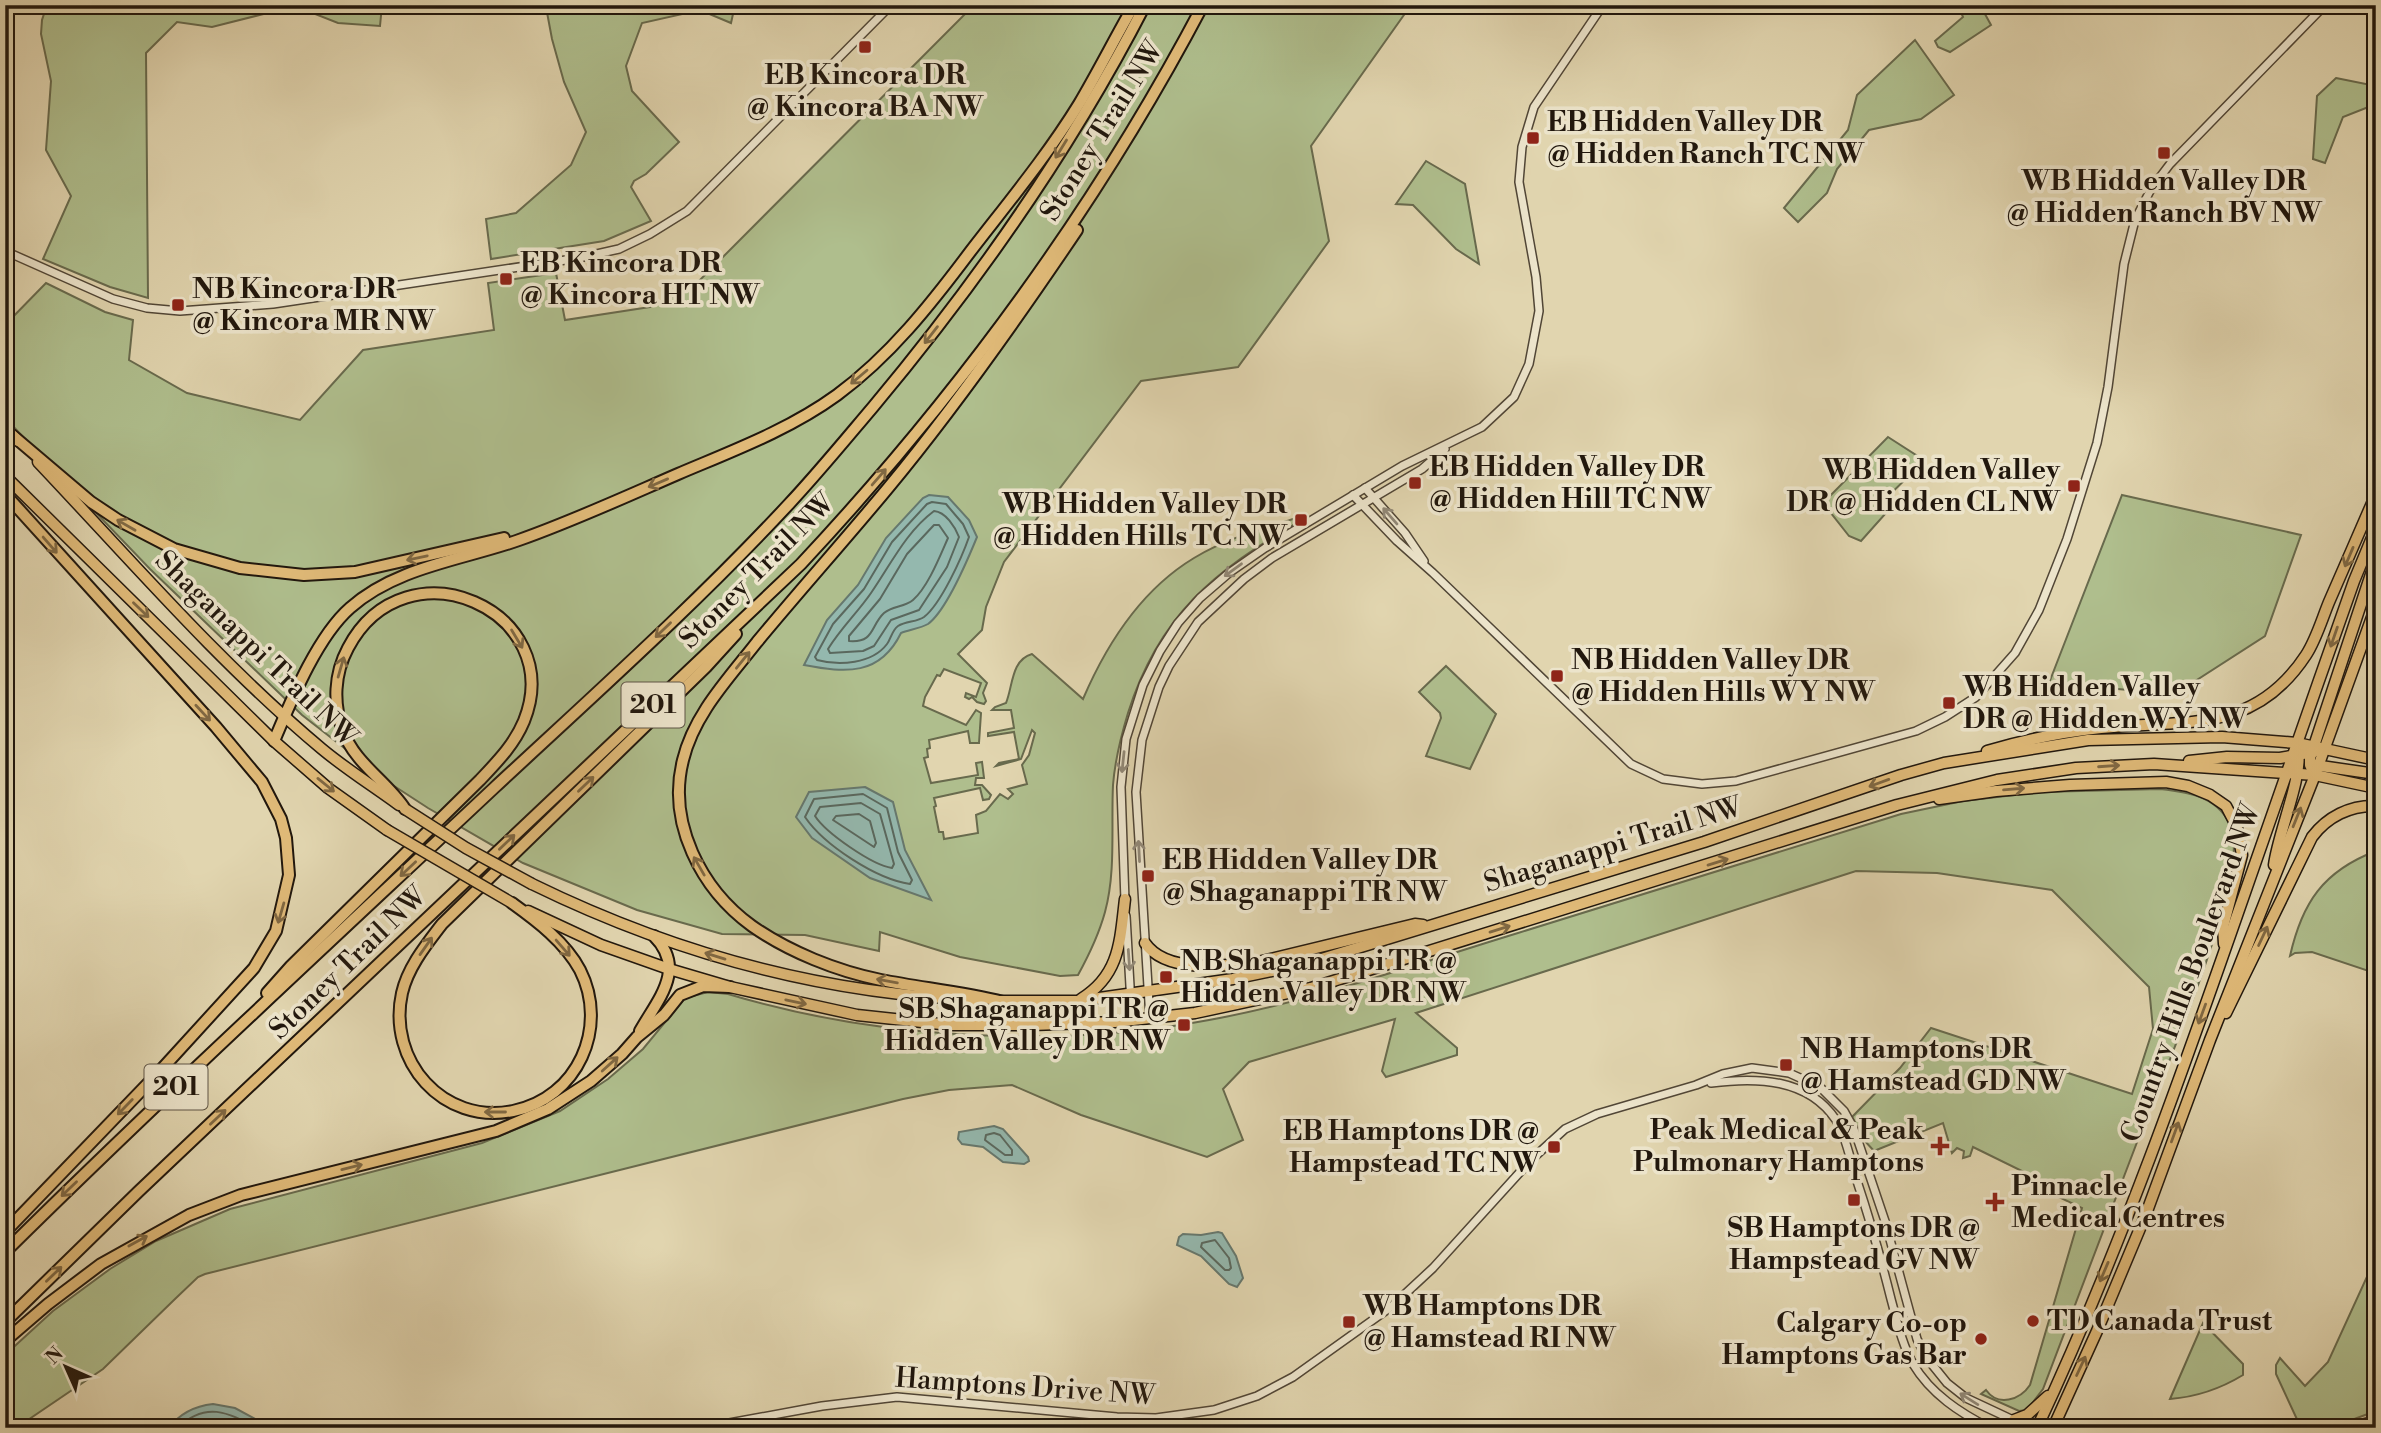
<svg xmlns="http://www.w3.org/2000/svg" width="2381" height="1433" font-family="'Libre Bodoni',serif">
<rect width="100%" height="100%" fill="#e1d5af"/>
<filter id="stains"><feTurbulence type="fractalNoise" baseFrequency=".00286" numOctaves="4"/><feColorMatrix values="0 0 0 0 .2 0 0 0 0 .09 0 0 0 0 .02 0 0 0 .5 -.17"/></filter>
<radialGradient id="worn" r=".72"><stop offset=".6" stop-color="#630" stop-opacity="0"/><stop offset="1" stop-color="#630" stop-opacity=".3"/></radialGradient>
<!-- green -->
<g fill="#afbe8d" stroke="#686a4d" stroke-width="2">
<path d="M47,5H382L380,26L338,23L295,6L212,27L177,22L146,53L148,298L110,287L43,259L71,196L46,150L51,81L41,34L42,20Z"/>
<path d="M506,5H735L731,23L700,10L642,23L626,66L632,91L679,142L646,174L634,181L631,187L651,221L604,241L491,259L486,219L516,213L571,165L586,132L564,82L552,39L546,7Z"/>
<path d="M974,5H1411L1311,146L1329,241L1238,367L1141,381L1004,562L986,607L982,630L958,654L987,683L983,693L986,701L984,704L977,702L972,697L969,699L965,697L966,693L976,697L981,683L944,669L940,676L937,675L925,697L923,706L966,725L976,710L981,713L979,743H970L968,731L929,740L930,748L927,749L928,757L924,758L931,783L978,775L976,763L982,762L984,778H976L975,785H982L991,795L989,799L983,800L980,788L934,798L936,806L934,807L939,832H943L944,839L978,833L976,815L986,811L1000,794L1008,799L1013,794L1008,789L1027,784L1022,765L1029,755L1035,733L1032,730L1021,759L996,766L999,763L1019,759L1014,732L988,736V733L1014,728L1011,710H992L995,707L1006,703C1013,686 1011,660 1032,654L1083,699C1107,643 1141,590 1194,558C1227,538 1264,528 1300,517V521C1214,571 1159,615 1128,713C1121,736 1115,760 1113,785C1111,826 1116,872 1105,912C1099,934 1089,955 1078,975L1060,976L960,957L880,932L879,951L805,935L722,934L637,910L523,863L428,808L388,782L302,715L150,569L5,418V325L46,283L105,312L133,320L129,360L187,393L300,420L363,350L494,330L488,283L556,273L565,320L650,307L692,288Z"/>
<path d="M1958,5H1980L1991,25L1950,52L1938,47L1935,41L1963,17Z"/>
<path d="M1915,40L1954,95L1921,119L1869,130L1837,169L1827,193L1798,222L1784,208L1848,130L1857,95Z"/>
<path d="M2336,78L2376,86V104L2343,117L2325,163L2313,159L2317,96Z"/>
<path d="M1426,161L1465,184L1479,264L1456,249L1413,205L1396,204Z"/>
<path d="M1888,437L1919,457L1915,470L1879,505L1886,513L1861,541L1849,536L1823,503Z"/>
<path d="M2122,495L2301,535L2265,636L2175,694L2049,683Z"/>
<path d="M1446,666L1496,714L1470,769L1426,756L1441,718L1440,713L1419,692Z"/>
<path d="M2160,789C2190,792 2221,797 2232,830C2248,879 2161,1080 2139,1137C2107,1221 2075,1305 2043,1389L2027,1410L2019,1411L1981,1394L1986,1390C1998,1407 2020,1400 2030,1385L2082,1208L2021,1179L2024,1172L1973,1147L1970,1156L1963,1158L1964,1151L1957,1148L1952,1153L1943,1123L1874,1151L1863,1139L1852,1117L1900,1068L1931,1028L2132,1094L2153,1029L2149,987L2052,890L1937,873L1856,871L1416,1013L1457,1048V1055L1386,1077L1382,1071L1395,1019L1249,1062L1223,1089L1243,1140L1207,1157L1081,1115L1012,1085L949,1090L903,1099L205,1274L198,1277L175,1299L103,1369L16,1428H5V1355L53,1311L110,1269L156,1241L230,1209L482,1143L560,1111L608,1079L643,1049L685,998L708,992L728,994C877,1039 1056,1049 1209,1020C1314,1001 1416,964 1518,933C1646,893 1774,854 1901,814L1963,801L2041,792Z"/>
<path d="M2376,851V980L2369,971L2312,952L2295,953L2290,956C2302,903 2323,871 2376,851Z"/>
<path d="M2376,1257V1411L2330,1428H2301L2276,1374V1365L2280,1358L2305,1386L2328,1362Z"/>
<path d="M2203,1323L2243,1364V1375C2220,1389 2196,1397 2170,1399Z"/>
</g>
<!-- water -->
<g fill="#94b8ae" stroke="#66786e" stroke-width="2">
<path d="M929,495L948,497L969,520L977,537C968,559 947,610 928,624C921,628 909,630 901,633C880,676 846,673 804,665L827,620L858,585L886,538L923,498Z"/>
<path d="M865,787L893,802L905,850L931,900L870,878L812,838L796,817L809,792Z"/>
<path d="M994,1126L1003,1129L1028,1157L1029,1161L1024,1164L1003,1162L983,1147L962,1144L958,1139L959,1132Z"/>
<path d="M1218,1232L1222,1233L1236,1256L1243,1278L1237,1287L1229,1284L1201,1256L1177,1245L1179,1237L1183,1234L1201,1235Z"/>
<path d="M213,1404L235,1408L272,1428H169C180,1413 195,1406 213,1404Z"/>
</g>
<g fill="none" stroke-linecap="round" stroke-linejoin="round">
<!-- shore -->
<g stroke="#5a685e" stroke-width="2">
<path d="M932,502L946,504L963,524L969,537C962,557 941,604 924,617C917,622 906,621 898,626C892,630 891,639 887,644C872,664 839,666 817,660L815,657L833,624L864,589L892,542L927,504Z"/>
<path d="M934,511C946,512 955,527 959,537L947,567L919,610L891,620L874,646L863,651L830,653L828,649C841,628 858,612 871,593C891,564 906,532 934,511Z"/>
<path d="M934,525H939L948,538C940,556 928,587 913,600C905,607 892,606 884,613C870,626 875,643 849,641V636L880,599L907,554Z"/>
<path d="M863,794L887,808L898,852L912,880L910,884C876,879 824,845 805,817L814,799Z"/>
<path d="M861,803L880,814L894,864L892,868C872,865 826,833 815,816L820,807Z"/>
<path d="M859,814L870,821L876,843L874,847L833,820L836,816Z"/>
<path d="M994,1133L1000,1135L1012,1150V1155H1005L985,1140L986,1135Z"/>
<path d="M1215,1240L1229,1258L1231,1268L1229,1270H1225L1201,1247L1202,1243Z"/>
<path d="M177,1428C206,1401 227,1412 257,1428"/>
</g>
<defs>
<g id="minor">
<path d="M5,251L113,299L147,308L180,311L273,304L579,258L619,249L650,234L687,211L891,5"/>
<path d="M1365,488L1405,533L1424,561"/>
<path d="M1353,495L1397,541L1433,573L1631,764L1663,779L1702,784L1736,781L1916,731L1945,717L1976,697L2015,653L2039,610L2067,539L2097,443L2108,387L2124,264L2135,220L2151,189L2170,164L2325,5"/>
<path d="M1125,901L1121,787L1126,739L1143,685L1160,651L1178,623L1200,598L1229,573L1265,548L1402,466L1482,427L1514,397L1529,364L1539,311L1536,277L1519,182L1522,147L1534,107L1603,5"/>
<path d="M1126,916L1132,1021"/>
<path d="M1150,1019L1136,792L1142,740L1159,687L1169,666L1198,622L1244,579L1272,558L1422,469L1445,449"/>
<path d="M1711,1083C1756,1077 1808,1078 1836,1120C1846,1135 1851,1164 1857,1181C1870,1220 1881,1259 1891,1299C1897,1321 1902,1344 1913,1364C1931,1394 1960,1413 1990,1428"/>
<path d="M702,1428L822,1406L897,1397L1117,1417L1156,1418L1214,1410L1257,1396L1293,1377L1391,1307L1433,1268L1531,1160L1565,1129L1597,1114L1696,1085L1723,1074L1752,1068L1789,1073L1820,1087L1844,1111L1854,1129L1885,1221L1917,1339L1926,1357L1947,1383L1966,1398L2030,1428"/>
<path d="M2347,1428L2376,1419"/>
</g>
<g id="major">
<path d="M5,428L18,441"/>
<path d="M38,462C129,558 219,663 322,749C346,769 373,786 399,805"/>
<path d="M5,476L274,741L328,788L387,830"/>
<path d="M1987,751C2024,740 2062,732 2101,728C2183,719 2253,736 2306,655C2316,640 2322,619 2329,602C2345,566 2360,530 2376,494"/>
<path d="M2189,761L2227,757L2280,758L2314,752"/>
<path d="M2314,765L2376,774"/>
<path d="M2315,775L2310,765V758L2373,568L2376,550"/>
<path d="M1939,799L1996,791L2070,785L2166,782L2188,786L2210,795L2226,806L2237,827L2242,855L2223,927L2224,944"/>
<path d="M2274,865C2278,833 2303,777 2298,750"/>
<path d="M532,884C673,953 822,994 978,1000"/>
<path d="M528,911L601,945L669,969L730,987L857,1015L950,1025H1032L1115,1022L1195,1013L1311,988L1897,805L1997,780L2076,768L2154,764L2315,775L2376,788"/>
<path d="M1145,943C1166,974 1225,966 1258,962L1415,924L1423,925"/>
<path d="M1081,999C1120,975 1120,941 1125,899"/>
<path d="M997,1001H1078L1233,979L1305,964L1704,842L1901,775L1944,763L2088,740L2222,737L2297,743L2376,760"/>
<path d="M2226,1013L2312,837C2327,817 2350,805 2376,806"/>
<path d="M2014,1420L2027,1415L2048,1396"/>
<path d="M2037,1428C2120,1251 2185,1065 2249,881C2283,781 2319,681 2354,581L2376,528"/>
<path d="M2053,1428L2097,1331L2146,1214L2210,1040L2315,775L2376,606"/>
</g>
<g id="highway">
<path d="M12,435L91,502L118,520L174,549L240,568L304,575L355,572L504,538"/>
<path d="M5,494L216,727L262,782L281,819L286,838L289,875L276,931L254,968L160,1071L5,1232"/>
<path d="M274,741C291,701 317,637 350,608C396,567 462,560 519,540C573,521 625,497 678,474C732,451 789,430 837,395C890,356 931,304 970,252C1007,204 1047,156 1079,104C1098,72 1115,38 1134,5"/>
<path d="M512,903C537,921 565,942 580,970C609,1027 578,1098 513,1111C443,1125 387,1061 402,993C408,967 426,945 442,924L706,667L736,634"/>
<path d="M267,993L291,966L480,780C497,762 514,745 524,721C568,611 406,538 348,648C334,674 333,704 343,731C355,764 387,781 405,809"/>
<path d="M1003,1002C963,992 922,988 881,980C837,971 789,952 752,926C701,889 667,823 683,760C694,714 729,678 757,642C800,590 845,540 888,488C956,406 1017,319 1077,230"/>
<path d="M640,1031C658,999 687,969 654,936"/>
<path d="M5,1252C165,1094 330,942 494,788C594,695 696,604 789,504C818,473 845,440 873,407C975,285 1072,147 1145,5"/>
<path d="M5,1322L139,1191L801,564C958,396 1095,210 1203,5"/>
<path d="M5,1341L48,1304L101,1264L189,1215L241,1195L496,1131L548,1109L591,1081L622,1054L637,1037L664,1015L680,995L703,986L730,987"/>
</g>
</defs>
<!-- minor casing -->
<use href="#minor" stroke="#514636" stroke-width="10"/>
<!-- major casing -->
<use href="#major" stroke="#21170d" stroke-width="13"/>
<!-- highway casing -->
<use href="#highway" stroke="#21170d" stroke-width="14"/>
<!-- minor -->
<use href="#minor" stroke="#ece4cb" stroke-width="7"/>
<!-- major -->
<use href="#major" stroke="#e0ba78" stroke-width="10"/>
<!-- highway -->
<use href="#highway" stroke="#e0ba78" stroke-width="10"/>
<defs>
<g id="major-bridge">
<path d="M405,809L466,848L532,884"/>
<path d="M387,830L512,903"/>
</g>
</defs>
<!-- major-bridge casing -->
<use href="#major-bridge" stroke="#21170d" stroke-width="13" stroke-linecap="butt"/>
<!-- major-bridge -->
<use href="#major-bridge" stroke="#e0ba78" stroke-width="10"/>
</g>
<!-- one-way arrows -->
<defs><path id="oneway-shaft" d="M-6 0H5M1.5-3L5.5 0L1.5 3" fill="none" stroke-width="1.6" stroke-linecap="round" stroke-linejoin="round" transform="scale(1.75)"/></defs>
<g stroke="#806842">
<use href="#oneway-shaft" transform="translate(1061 149) rotate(122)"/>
<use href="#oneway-shaft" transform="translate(931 335) rotate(128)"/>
<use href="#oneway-shaft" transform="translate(859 377) rotate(140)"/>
<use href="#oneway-shaft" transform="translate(879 477) rotate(-49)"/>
<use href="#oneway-shaft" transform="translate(658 483) rotate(157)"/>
<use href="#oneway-shaft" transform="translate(126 525) rotate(-150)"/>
<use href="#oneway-shaft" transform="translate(50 545) rotate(49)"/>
<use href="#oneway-shaft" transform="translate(2349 557) rotate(113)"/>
<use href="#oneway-shaft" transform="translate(417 558) rotate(168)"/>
<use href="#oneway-shaft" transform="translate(141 610) rotate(44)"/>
<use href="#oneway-shaft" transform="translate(663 630) rotate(136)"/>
<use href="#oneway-shaft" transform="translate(2334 637) rotate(109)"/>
<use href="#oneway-shaft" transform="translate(517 639) rotate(59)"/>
<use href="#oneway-shaft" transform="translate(743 660) rotate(-51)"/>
<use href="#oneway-shaft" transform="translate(341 667) rotate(-74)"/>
<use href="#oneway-shaft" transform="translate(203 713) rotate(47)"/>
<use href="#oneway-shaft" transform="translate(2109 766) rotate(-4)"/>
<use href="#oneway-shaft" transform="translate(1879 783) rotate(160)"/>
<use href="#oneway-shaft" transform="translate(586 784) rotate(-44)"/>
<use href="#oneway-shaft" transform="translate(326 785) rotate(39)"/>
<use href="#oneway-shaft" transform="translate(2014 789) rotate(-5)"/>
<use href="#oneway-shaft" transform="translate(2297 817) rotate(-68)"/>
<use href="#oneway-shaft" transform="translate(507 842) rotate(-44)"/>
<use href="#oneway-shaft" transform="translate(1718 862) rotate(-17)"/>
<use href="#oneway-shaft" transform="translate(699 866) rotate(-120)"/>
<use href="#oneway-shaft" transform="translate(408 869) rotate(137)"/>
<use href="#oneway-shaft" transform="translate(281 913) rotate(106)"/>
<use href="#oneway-shaft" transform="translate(1500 929) rotate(-17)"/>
<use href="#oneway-shaft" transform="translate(2263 936) rotate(-65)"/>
<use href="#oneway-shaft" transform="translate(426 946) rotate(-55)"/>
<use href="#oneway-shaft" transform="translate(563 948) rotate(49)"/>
<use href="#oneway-shaft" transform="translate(715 956) rotate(-163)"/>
<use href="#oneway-shaft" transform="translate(887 981) rotate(-170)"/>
<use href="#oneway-shaft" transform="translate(796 1002) rotate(12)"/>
<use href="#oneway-shaft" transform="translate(2202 1014) rotate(110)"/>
<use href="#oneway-shaft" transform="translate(610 1064) rotate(-42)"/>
<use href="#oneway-shaft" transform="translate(125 1107) rotate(134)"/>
<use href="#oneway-shaft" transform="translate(495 1112) rotate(-180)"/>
<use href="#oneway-shaft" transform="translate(218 1117) rotate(-43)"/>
<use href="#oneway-shaft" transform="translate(2175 1132) rotate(-70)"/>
<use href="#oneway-shaft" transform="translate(352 1167) rotate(-14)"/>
<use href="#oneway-shaft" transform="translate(69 1189) rotate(136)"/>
<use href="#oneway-shaft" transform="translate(138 1241) rotate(-29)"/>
<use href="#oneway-shaft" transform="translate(2104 1272) rotate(113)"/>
<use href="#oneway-shaft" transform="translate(54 1274) rotate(-44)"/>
<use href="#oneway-shaft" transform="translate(2081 1366) rotate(-65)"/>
</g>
<g stroke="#918876">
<use href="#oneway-shaft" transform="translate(1390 516) rotate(-131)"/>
<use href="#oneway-shaft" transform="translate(1233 570) rotate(144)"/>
<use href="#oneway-shaft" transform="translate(1123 762) rotate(96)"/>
<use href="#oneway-shaft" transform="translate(1139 851) rotate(-93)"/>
<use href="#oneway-shaft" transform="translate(1129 960) rotate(86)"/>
<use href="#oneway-shaft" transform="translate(1969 1399) rotate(-148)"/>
</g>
<!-- markers -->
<g fill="#8f2418" stroke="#ece4cb" stroke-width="2.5">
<rect x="858" y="40" width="14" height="14" rx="3.5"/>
<rect x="1526" y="131" width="14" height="14" rx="3.5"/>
<rect x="2157" y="146" width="14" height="14" rx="3.5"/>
<rect x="499" y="272" width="14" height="14" rx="3.5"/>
<rect x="171" y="298" width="14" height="14" rx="3.5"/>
<rect x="1408" y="476" width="14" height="14" rx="3.5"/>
<rect x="2067" y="479" width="14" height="14" rx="3.5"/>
<rect x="1294" y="513" width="14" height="14" rx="3.5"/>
<rect x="1550" y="669" width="14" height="14" rx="3.5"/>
<rect x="1942" y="696" width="14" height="14" rx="3.5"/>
<rect x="1141" y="869" width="14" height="14" rx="3.5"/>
<rect x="1159" y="970" width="14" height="14" rx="3.5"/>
<rect x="1177" y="1018" width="14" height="14" rx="3.5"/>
<rect x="1779" y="1058" width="14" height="14" rx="3.5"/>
<path d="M1936.5 1135.5h7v7h7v7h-7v7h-7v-7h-7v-7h7z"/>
<rect x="1547" y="1140" width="14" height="14" rx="3.5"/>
<rect x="1847" y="1193" width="14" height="14" rx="3.5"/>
<path d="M1991.5 1191.5h7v7h7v7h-7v7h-7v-7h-7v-7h7z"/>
<circle cx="2033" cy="1321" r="7"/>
<rect x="1342" y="1315" width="14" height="14" rx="3.5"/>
<circle cx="1981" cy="1339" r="7"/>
</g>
<g text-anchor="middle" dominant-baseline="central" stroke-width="7" stroke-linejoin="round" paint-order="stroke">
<!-- shield labels -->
<g fill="#ece4cb" stroke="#5e5446" stroke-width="2">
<rect x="621.5" y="682.5" width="63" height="45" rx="5"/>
<rect x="144.5" y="1064.5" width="63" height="45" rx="5"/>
</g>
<g font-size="26" font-weight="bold" fill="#21170d">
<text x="653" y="705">201</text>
<text x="176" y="1087">201</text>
</g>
<!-- poi labels -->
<g font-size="28" font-weight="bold" fill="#21170d" stroke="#ece4cb" text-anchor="start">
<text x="865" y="75" text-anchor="middle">EB Kincora DR<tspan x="865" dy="32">@ Kincora BA NW</tspan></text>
<text x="1547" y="122">EB Hidden Valley DR<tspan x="1547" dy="32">@ Hidden Ranch TC NW</tspan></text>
<text x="2164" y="181" text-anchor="middle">WB Hidden Valley DR<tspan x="2164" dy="32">@ Hidden Ranch BV NW</tspan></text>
<text x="520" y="263">EB Kincora DR<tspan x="520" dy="32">@ Kincora HT NW</tspan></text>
<text x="192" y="289">NB Kincora DR<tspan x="192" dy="32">@ Kincora MR NW</tspan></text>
<text x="1429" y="467">EB Hidden Valley DR<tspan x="1429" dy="32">@ Hidden Hill TC NW</tspan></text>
<text x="2060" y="470" text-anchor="end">WB Hidden Valley<tspan x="2060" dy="32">DR @ Hidden CL NW</tspan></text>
<text x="1287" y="504" text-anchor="end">WB Hidden Valley DR<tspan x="1287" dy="32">@ Hidden Hills TC NW</tspan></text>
<text x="1571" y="660">NB Hidden Valley DR<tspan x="1571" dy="32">@ Hidden Hills WY NW</tspan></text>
<text x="1963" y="687">WB Hidden Valley<tspan x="1963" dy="32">DR @ Hidden WY NW</tspan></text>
<text x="1162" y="860">EB Hidden Valley DR<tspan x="1162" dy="32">@ Shaganappi TR NW</tspan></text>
<text x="1180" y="961">NB Shaganappi TR @<tspan x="1180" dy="32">Hidden Valley DR NW</tspan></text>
<text x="1170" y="1009" text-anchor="end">SB Shaganappi TR @<tspan x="1170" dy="32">Hidden Valley DR NW</tspan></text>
<text x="1800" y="1049">NB Hamptons DR<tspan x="1800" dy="32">@ Hamstead GD NW</tspan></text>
<text x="1924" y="1130" text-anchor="end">Peak Medical &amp; Peak<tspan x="1924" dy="32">Pulmonary Hamptons</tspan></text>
<text x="1540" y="1131" text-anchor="end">EB Hamptons DR @<tspan x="1540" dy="32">Hampstead TC NW</tspan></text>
<text x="2011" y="1186">Pinnacle<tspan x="2011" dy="32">Medical Centres</tspan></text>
<text x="1854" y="1228" text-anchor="middle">SB Hamptons DR @<tspan x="1854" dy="32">Hampstead GV NW</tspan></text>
<text x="1363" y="1306">WB Hamptons DR<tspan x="1363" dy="32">@ Hamstead RI NW</tspan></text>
<text x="2047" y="1321">TD Canada Trust</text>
<text x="1967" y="1323" text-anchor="end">Calgary Co-op<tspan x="1967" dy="32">Hamptons Gas Bar</tspan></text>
</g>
<!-- street labels -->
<g font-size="28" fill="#21170d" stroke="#ece4cb">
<text transform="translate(1102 131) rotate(-58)">Stoney Trail NW</text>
<text transform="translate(757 571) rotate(-45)">Stoney Trail NW</text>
<text transform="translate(256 649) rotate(44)">Shaganappi Trail NW</text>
<text transform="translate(1613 845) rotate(-17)">Shaganappi Trail NW</text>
<text transform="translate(348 963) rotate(-44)">Stoney Trail NW</text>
<text transform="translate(2191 973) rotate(-70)">Country Hills Boulevard NW</text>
<text transform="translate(1025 1387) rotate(4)">Hamptons Drive NW</text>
</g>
</g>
<!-- margin -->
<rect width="2381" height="1433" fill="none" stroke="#e1d5af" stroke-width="28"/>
<rect x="7" y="7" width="2367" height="1419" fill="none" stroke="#21170d" stroke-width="3.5"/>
<rect x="14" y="14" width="2353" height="1405" fill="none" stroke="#21170d" stroke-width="2"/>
<!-- north arrow -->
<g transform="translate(66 1367) rotate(315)" stroke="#ece4cb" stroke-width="5" paint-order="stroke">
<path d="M0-5L12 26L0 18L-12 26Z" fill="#21170d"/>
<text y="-10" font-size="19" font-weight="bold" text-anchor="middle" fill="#21170d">N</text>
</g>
<rect width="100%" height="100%" filter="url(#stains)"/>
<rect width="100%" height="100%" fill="url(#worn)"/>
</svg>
